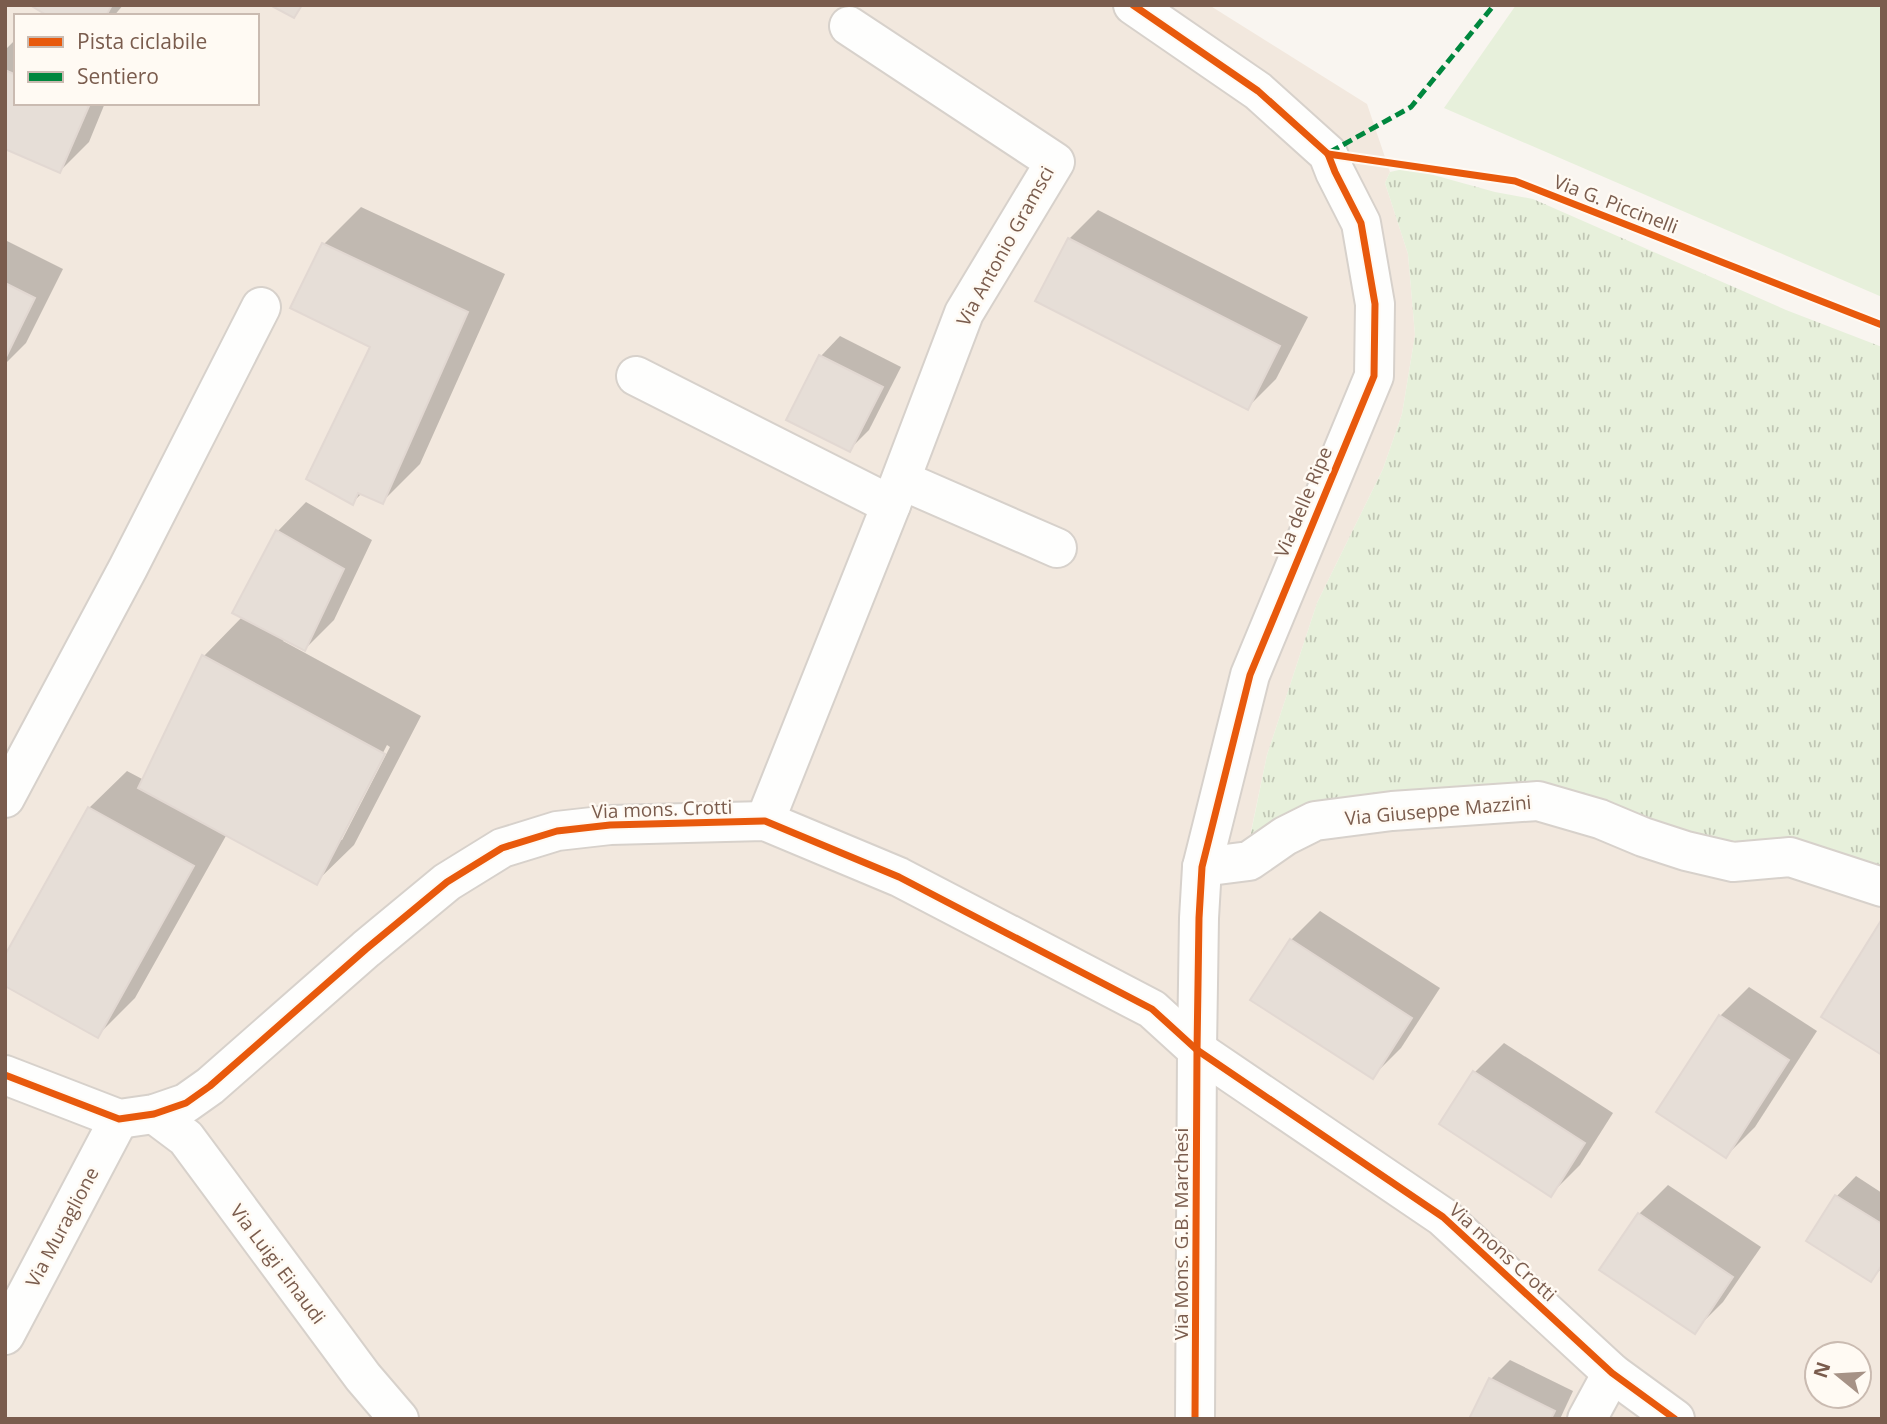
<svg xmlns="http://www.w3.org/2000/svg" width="1887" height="1424" font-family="'Open Sans',sans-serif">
<defs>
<pattern id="grass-tufts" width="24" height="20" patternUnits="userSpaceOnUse" patternTransform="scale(1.75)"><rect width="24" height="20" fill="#e7f0db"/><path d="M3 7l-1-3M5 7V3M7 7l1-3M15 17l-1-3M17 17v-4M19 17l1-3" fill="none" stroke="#c0c6b4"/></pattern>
</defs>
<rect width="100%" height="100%" fill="#f9f5f0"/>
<!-- residential -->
<path fill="#f2e8de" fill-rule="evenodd" d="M5,5H1209L1367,104L1390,172L1385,183L1408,254L1415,335L1402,414L1383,469L1317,603L1267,755L1248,846L1490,795L1882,872V1419H5ZM16,16H257V103H16ZM1817,1354H1859V1396H1817Z"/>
<!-- grass -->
<path fill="url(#grass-tufts)" d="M1408,168L1495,192L1533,199L1786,310L1882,347V872L1752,852L1590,806L1248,847L1267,755L1317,603L1383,469L1402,414L1415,335L1408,254L1385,183L1390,172Z"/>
<!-- garden -->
<path fill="#e7f0db" d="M1516,5H1882V297L1444,108Z"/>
<!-- shadow -->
<g fill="#0003" fill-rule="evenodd">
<path d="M33,5H123L114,16H52Z"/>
<path d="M16,39V103H105L89,142L60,171L5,147V50Z"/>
<path d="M361,207L505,274L420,464L382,502L362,493L352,503L373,346L323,245Z"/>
<path d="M1098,210L1308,317L1276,379L1247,408L1069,239Z"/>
<path d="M5,240L63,269L26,343L5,364Z"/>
<path d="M840,336L901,367L869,430L849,450L788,420L821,356Z"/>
<path d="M306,502L372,540L334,620L305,649L284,638L283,641L421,716L354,845L316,882L227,834L135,998L98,1035L89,808L127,771L144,780L204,656L243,616L278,531ZM387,745L390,747L342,840H338Z"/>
<path d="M1320,911L1440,988L1401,1048L1372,1077L1253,999L1291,940Z"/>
<path d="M1749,987L1817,1031L1755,1127L1726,1156L1720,1016Z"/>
<path d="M1504,1043L1613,1113L1580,1165L1551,1194L1441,1124L1475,1072Z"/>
<path d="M1856,1176L1882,1193V1268L1870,1280L1809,1240L1837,1196Z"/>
<path d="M1668,1185L1761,1247L1723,1302L1694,1331L1601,1269L1639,1214Z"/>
<path d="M1510,1360L1573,1391L1560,1419H1471L1490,1380Z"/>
</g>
<!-- building -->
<g fill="#e6ded7" stroke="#e2d8d2" stroke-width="2">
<path d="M30,5H112L106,16H48Z"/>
<path d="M270,5H302L294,18Z"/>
<path d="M5,70L16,75V103H81L89,106L60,173L5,149Z"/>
<path d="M1068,238L1280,346L1248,410L1035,301Z"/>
<path d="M322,243L468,312L383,504L358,493L353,505L306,479L370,347L290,308Z"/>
<path d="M5,283L35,298L5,359Z"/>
<path d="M819,355L883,387L850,452L786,420Z"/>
<path d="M276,530L344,569L305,651L232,613Z"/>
<path d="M202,655L385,754L317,885L138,788Z"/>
<path d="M88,807L194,866L98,1038L5,986V955Z"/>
<path d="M1882,919V1055L1821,1017Z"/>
<path d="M1290,939L1412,1018L1373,1079L1250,1000Z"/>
<path d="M1719,1015L1789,1060L1726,1158L1656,1112Z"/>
<path d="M1473,1071L1585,1143L1551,1197L1439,1124Z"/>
<path d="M1835,1195L1882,1224V1265L1871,1282L1806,1241Z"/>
<path d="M1638,1213L1733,1277L1695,1334L1599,1270Z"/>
<path d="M1489,1378L1555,1411L1551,1419H1469Z"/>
</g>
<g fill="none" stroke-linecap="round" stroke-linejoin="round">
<defs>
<g id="minor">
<path d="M1133,5L1258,91L1328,154L1335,172L1361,223L1375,304L1374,376L1250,675L1202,867L1199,918L1197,1050L1195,1419"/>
<path d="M636,376L891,505"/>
<path d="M901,480L1057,548"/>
<path d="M5,798L128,568L261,307"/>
<path d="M765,821L891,505L964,313L1055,162L849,26"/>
<path d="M1202,867L1249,861L1285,836L1315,821L1392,811L1538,801L1600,819L1643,837L1686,851L1733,862L1790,857L1882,887"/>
<path d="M5,1075L119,1119L154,1114L186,1103L210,1086L366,949L447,882L502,848L557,831L610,825L765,821L899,877L1152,1009L1197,1050L1443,1217L1612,1373L1675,1419"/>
<path d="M154,1114L186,1138L363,1377L399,1419"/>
<path d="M5,1335L119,1119"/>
<path d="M1587,1419L1612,1373"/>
</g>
</defs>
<!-- minor casing -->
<use href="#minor" stroke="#d7d1cb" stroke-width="42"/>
<!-- minor -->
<use href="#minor" stroke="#fefefd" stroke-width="38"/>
<!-- quiet -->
<path stroke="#00873e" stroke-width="5" stroke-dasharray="10 5" stroke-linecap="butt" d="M1330,152L1411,107L1494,5"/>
<defs>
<g id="cycleway">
<path d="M1133,5L1258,91L1328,154L1335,172L1361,223L1375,304L1374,376L1250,675L1202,867L1199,918L1197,1050L1195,1419"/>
<path d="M1328,154L1515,181L1882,325"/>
<path d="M5,1075L119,1119L154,1114L186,1103L210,1086L366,949L447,882L502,848L557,831L610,825L765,821L899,877L1152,1009L1197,1050L1443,1217L1612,1373L1675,1419"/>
</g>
</defs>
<!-- cycleway casing -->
<use href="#cycleway" stroke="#fffaf3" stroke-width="11"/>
<!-- cycleway -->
<use href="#cycleway" stroke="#e8590c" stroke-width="7"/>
</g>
<g text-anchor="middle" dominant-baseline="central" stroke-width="5" stroke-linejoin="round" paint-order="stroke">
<!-- street labels -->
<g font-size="19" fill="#7a5c4d" stroke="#fffaf3">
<text transform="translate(1616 204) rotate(21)">Via G. Piccinelli</text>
<text transform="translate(1005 246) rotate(-61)">Via Antonio Gramsci</text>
<text transform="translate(1303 502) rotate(-67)">Via delle Ripe</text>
<text transform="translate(662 809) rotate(-2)">Via mons. Crotti</text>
<text transform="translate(1438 810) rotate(-5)">Via Giuseppe Mazzini</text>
<text transform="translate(62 1227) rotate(-62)">Via Muraglione</text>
<text transform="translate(1181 1234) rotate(-90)">Via Mons. G.B. Marchesi</text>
<text transform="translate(1503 1252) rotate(42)">Via mons Crotti</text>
<text transform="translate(278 1264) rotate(53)">Via Luigi Einaudi</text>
</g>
</g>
<!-- border -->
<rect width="1887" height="1424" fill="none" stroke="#7a5c4d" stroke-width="14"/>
<!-- legend -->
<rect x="14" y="14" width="245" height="91" fill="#fffaf3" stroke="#cabbb1" stroke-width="2"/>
<rect x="28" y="37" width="35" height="10" fill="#e8590c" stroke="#cabbb1" stroke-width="2"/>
<text x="77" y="49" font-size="21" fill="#7a5c4d">Pista ciclabile</text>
<rect x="28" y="72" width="35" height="10" fill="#00873e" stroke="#cabbb1" stroke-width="2"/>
<text x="77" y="84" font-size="21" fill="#7a5c4d">Sentiero</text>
<!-- north arrow -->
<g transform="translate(1838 1375) rotate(288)"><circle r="33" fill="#fffaf3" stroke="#cabbb1" stroke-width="2"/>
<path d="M0-5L12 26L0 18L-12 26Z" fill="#a69286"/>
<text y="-10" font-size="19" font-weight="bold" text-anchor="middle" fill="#7a5c4d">N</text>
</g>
</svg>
